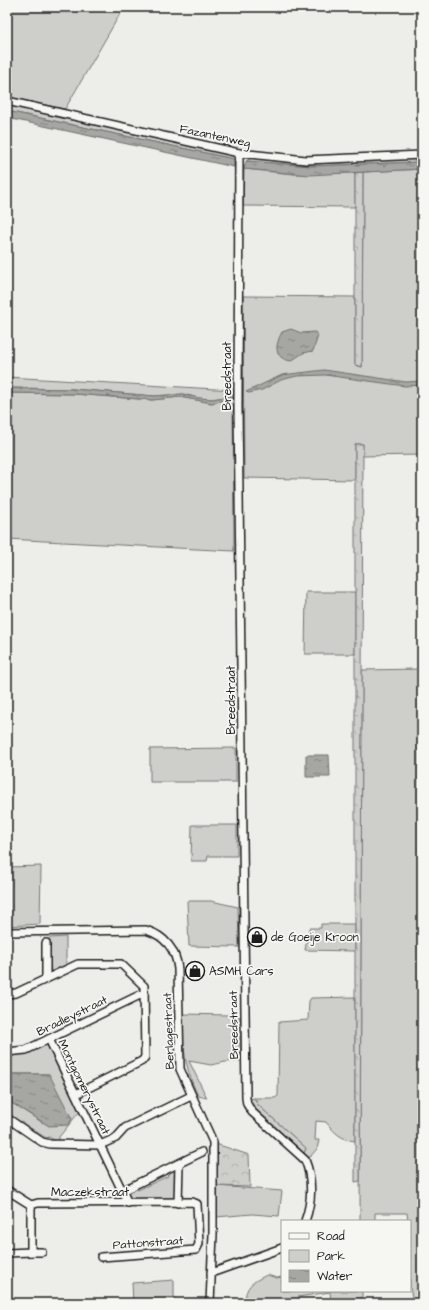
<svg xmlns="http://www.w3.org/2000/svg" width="429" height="1310" font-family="'Architects Daughter',sans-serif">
<defs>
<pattern id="forest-crowns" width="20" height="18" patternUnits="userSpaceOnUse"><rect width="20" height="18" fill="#cececb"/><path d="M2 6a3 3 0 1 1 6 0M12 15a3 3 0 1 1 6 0" fill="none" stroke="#b0b0ae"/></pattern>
<pattern id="water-ripples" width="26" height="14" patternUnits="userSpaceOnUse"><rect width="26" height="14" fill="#a6a6a3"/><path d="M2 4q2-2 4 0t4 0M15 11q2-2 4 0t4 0" fill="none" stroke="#868684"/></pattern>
</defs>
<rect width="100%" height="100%" fill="#edede9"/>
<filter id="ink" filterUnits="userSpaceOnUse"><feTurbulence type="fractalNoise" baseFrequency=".025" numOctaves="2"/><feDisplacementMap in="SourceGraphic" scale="8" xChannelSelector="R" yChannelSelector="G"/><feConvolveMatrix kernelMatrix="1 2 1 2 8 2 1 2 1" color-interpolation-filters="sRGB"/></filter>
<g filter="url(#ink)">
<!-- green -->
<g fill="#cececb" stroke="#757574">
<path d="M14,7H124L65,109L7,97V19Z"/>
<path d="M7,104L231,153L234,159L7,111Z"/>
<path d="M422,157V162L311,166L246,161L252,158C308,166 365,161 422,157Z"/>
<path d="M244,169L294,174L355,173V207L243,206Z"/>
<path d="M422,169V455L362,456L363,444H355V480L244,478L243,296L355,297V365L362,367L363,172Z"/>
<path d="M7,377L233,390L234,551L7,539V393L74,394L152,400L180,397L212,403L231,396L212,399L198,398L183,394L154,396L73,389L7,388Z"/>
<path d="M306,592H355V654H305Z"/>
<path d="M422,669V1303H413L410,1287V1221H408L407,1213H375V1221H360L362,670Z"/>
<path d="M236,748V782H150V749Z"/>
<path d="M192,825H237V856H208L207,861H191Z"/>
<path d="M41,866L40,924L7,926V867Z"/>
<path d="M187,901H211L238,907L239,947L189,946Z"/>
<path d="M321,924H355V951L305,950L309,928H321Z"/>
<path d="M66,937V967L51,974L49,938Z"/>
<path d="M355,997V1141C340,1139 335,1133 326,1122L316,1121L315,1140H319L317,1149L308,1159L304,1153L306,1148L259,1106L254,1098H275L278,1096L279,1022L308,1020L309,1001L311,998Z"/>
<path d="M182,1014L228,1015L240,1017V1061L225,1062L211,1065L189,1061L207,1098L198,1096C184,1066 183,1047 182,1014Z"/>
<path d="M47,1044L80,1111L59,1137V1141H56L49,1137L46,1138L7,1113V1100L43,1123L49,1074H7V1054L28,1053Z"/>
<path d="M172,1170L176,1171V1199L132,1200L129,1198L128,1192L136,1187L138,1190L168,1176L166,1172Z"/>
<path d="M216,1186L282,1191L279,1216L252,1214L216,1217Z"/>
<path d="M267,1275L277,1278L282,1277V1291H362V1298L331,1302L330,1292L298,1297V1303H245C245,1286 252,1282 267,1275Z"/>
<path d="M174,1280V1303H133L132,1283Z"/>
</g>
<!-- forest -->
<g fill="url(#forest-crowns)" stroke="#757574">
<path d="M363,172L362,367L355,365V173Z"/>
<path d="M355,444H363L360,1181L355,1182Z"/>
<path d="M254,1098L259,1106L306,1148L304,1153L252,1106L249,1099Z"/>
<path d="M216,1144L249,1155L250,1187L216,1186Z"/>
</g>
<!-- water -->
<g fill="url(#water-ripples)" stroke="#6f6f6d">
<path d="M7,111L234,159V167L7,118Z"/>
<path d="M246,161L311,166L422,162V169L309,175L244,169Z"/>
<path d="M291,329L301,333L315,332L318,336L313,351L303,353L291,361C273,358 275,345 282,332Z"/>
<path d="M324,370L406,382L422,381V385L405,386L325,375L297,376L281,380L262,390L249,393L246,392L282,375Z"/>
<path d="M7,388L73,389L154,396L183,394L198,398L212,399L231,396L233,398L212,403L180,397L152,400L74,394L7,393Z"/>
<path d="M306,755H329L330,777H306Z"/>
<path d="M7,1074H49L72,1119L68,1125L49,1126L7,1100Z"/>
</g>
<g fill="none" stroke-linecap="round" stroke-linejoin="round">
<defs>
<g id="minor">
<path d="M7,101L239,153L306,160L422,155"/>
<path d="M239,153L238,407L246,1098L247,1104L252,1112L305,1160C313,1179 312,1202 305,1221"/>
<path d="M7,932L146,930C165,936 176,950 178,969L180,1069L213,1142V1234L210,1303"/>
<path d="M46,943V979"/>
<path d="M7,994L16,993L78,964H121L144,986L145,1057L142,1061L76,1094"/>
<path d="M49,1039L128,1203"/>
<path d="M7,1052L26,1050L144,993"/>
<path d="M7,1118L42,1142L50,1144L100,1145L116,1138L125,1128L191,1096"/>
<path d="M7,1190L31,1205L38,1203L192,1202L197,1204L199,1244L196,1250L101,1257"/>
<path d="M122,1191L202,1152"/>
<path d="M178,1203L179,1164"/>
<path d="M31,1252H42"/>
<path d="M7,1253L31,1252V1205"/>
<path d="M211,1273L282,1248"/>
</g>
</defs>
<!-- minor casing -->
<use href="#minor" stroke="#1c1c1c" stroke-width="10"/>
<!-- minor -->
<use href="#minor" stroke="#f6f6f2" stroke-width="7"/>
</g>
</g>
<!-- icons -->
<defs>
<symbol id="shop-ring" viewBox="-11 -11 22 22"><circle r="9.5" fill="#f6f6f2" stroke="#1c1c1c" stroke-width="1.5"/><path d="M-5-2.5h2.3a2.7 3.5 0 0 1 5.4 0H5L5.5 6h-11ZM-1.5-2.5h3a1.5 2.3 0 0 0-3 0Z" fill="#1c1c1c"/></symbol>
</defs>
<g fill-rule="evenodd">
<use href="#shop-ring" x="246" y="926" width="22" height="22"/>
<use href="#shop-ring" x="184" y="960" width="22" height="22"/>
</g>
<g text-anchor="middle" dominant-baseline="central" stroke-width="3.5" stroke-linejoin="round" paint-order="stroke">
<!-- street labels -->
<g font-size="12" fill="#1c1c1c" stroke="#f6f6f2">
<text transform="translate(215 136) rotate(12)">Fazantenweg</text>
<text transform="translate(227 376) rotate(-90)">Breedstraat</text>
<text transform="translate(231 700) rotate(-90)">Breedstraat</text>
<text transform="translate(72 1016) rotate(-26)">Bradleystraat</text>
<text transform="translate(234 1025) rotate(-91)">Breedstraat</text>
<text transform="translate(169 1031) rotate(-92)">Berlagestraat</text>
<text transform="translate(84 1087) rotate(64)">Montgomerystraat</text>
<text x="90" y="1192">Maczekstraat</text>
<text transform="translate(148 1243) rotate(-4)">Pattonstraat</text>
</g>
<!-- poi labels -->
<g font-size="12" fill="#1c1c1c" stroke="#f6f6f2" text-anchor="start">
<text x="271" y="937">de Goeije Kroon</text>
<text x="209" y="971">ASMH Cars</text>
</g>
</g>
<!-- margin -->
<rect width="429" height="1310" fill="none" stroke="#f6f6f2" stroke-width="24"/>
<rect x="12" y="12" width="405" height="1286" fill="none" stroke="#1c1c1c" stroke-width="1.5" filter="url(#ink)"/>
<!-- legend -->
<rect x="281" y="1220" width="130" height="72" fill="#f6f6f2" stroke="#9f9f9c"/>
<rect x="289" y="1233" width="20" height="6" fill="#f6f6f2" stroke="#9f9f9c"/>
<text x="317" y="1240" font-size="12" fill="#1c1c1c">Road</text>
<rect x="289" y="1250" width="20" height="12" fill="#cececb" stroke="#9f9f9c"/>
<text x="317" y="1260" font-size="12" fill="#1c1c1c">Park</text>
<rect x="289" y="1270" width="20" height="12" fill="url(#water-ripples)" stroke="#9f9f9c"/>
<text x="317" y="1280" font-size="12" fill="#1c1c1c">Water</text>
</svg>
